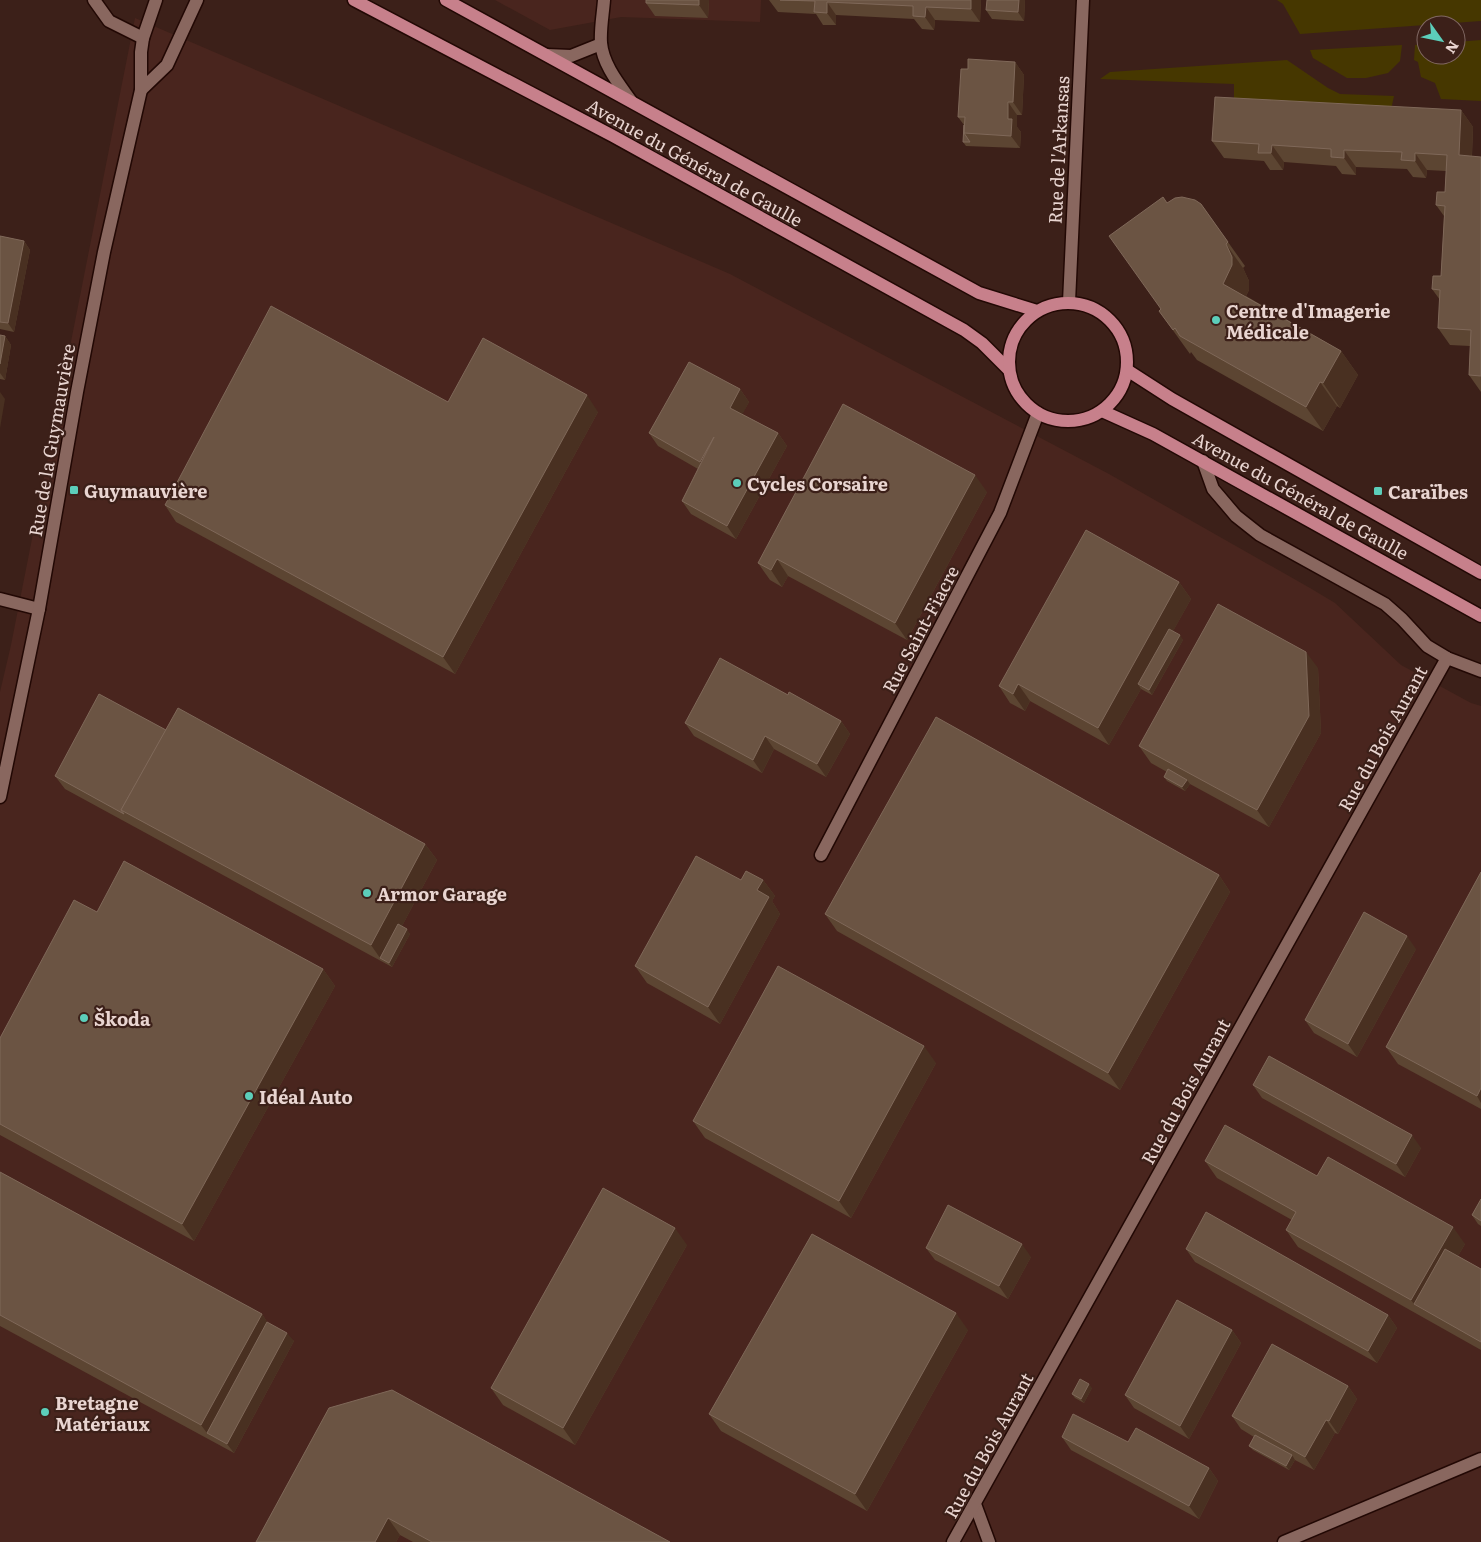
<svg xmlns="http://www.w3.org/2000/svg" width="1481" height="1542" font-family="Literata,serif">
<rect width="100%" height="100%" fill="#3c2019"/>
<!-- built -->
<g fill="#49251e">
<path d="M495,0H761L760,22L621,17L550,30Z"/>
<path d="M135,18L730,274L1109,474L1310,588L1335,603L1401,665L1471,703L1481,706V1542H0V692L11,645Z"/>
</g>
<!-- green -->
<g fill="#463700">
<path d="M1277,0H1481V21L1300,34L1283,4Z"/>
<path d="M1481,40V101L1441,99L1435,83L1421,77L1418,62L1414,60L1415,45L1426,44V55H1456V42Z"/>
<path d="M1402,45L1400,61L1388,73L1366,78H1347L1313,58L1310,50Z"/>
<path d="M1287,60L1328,88L1340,94L1394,96L1389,119L1234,110V84L1100,79L1110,72Z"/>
</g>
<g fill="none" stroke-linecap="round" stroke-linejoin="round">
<defs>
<g id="minor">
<path d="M94,0L109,21L143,38"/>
<path d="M604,0C603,14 600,29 601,43C603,65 619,84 631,101"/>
<path d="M547,55L571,56L601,44"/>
<path d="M141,90L167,65L197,0"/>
<path d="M1069,302L1083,0"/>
<path d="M1203,461L1213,489L1236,516L1260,535L1385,604L1402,619L1427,646L1447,658L1481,671"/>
<path d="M0,599L39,609"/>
<path d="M0,797L39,609L77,392L104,252L141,90V52L143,38L156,0"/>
<path d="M821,855L1000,513L1038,413"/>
<path d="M975,1504L989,1542"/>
<path d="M953,1542L1447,658"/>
<path d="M1284,1542L1481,1459"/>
</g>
<g id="major">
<path d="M354,0L613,136L964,330L982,343L1009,370"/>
<path d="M446,0L979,293L1037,311"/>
<circle cx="1068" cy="362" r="59"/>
<path d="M1127,370L1172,399L1481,573"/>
<path d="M1102,411L1153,434L1481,616"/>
</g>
</defs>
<!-- minor casing -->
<use href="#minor" stroke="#220804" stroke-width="15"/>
<!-- major casing -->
<use href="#major" stroke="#220804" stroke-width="15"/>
<!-- minor -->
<use href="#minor" stroke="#89675f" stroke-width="12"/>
<!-- major -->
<use href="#major" stroke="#c7808b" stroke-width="12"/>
</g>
<!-- wall -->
<g fill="#5c4532">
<path d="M709,0L708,18L655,16L646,3Z"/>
<path d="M769,0H981L980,22L935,20L934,30L922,29L914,19L836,15V25H823L816,14L778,12Z"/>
<path d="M987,0H1025L1024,21L992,19L986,10Z"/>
<path d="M1015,62L1024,75L1022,115H1017V127L1021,132L1020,148L966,146L963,142L964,125L958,117L967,69Z"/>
<path d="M1461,110L1473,127L1472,156L1481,157V392L1469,375L1470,346L1450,345L1438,328L1440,300L1432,289L1441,276L1444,216L1436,205L1445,192L1446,171L1427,170L1426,178L1413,177L1407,169L1356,167V175L1342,174L1336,166L1284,162L1283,170H1270L1264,161L1224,158L1212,141Z"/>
<path d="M1167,203L1201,204L1245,266L1243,268L1249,281V290L1246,296L1341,351L1358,375L1340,408L1337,406L1323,431L1197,360L1191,352L1190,354L1159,311L1161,309Z"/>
<path d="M0,236L24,241L30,250L14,332L0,329Z"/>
<path d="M0,335L5,336L11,345L5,380L0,379Z"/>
<path d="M740,389L749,402L742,414L778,433L787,446L736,539L691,514L682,501L698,469L658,446L649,433Z"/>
<path d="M448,402L598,412L455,674L176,522L165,505Z"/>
<path d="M987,492L907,640L788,576L782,587L770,580L758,563Z"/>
<path d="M1179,582L1191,599L1173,631L1183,640L1152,695L1141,689L1109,745L1030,701L1025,711L1010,703L999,686Z"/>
<path d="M1318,668L1321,733L1269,827L1190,784L1185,791L1167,781L1164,777L1167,772L1151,763L1139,746Z"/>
<path d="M788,695L841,721L850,734L826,777L774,749L762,773L694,736L685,723Z"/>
<path d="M166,730L425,844L437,860L402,926L410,934L392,967L65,789L55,776Z"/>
<path d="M1481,872V1109L1398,1064L1386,1047Z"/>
<path d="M1219,875L1230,892L1120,1090L837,931L825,914Z"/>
<path d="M741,880H763L775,896L772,901L780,914L720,1024L647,983L635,966Z"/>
<path d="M97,912L323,969L335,986L194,1241L0,1135V1038Z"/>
<path d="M1416,949L1357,1057L1314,1033L1305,1020Z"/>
<path d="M936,1063L851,1218L705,1138L693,1121Z"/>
<path d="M1253,1085L1421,1148L1405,1177L1262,1098Z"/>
<path d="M1205,1161L1465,1244L1458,1256L1481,1269V1350L1298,1247L1286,1230L1292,1220L1217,1178Z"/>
<path d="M0,1172L262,1314L267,1322L294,1341L234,1453L0,1326Z"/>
<path d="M1481,1199V1226L1478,1224L1472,1215Z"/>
<path d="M687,1245L575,1445L503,1405L491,1388Z"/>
<path d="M926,1248L1031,1257L1008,1299L935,1260Z"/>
<path d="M1186,1249L1388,1315L1397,1328L1377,1363L1195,1262Z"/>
<path d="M968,1330L867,1511L721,1431L709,1414Z"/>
<path d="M1232,1330L1241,1343L1189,1439L1134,1408L1125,1395Z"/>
<path d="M1348,1386L1357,1399L1338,1434L1335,1433L1314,1470L1295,1460L1289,1470L1253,1450L1249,1446L1254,1437L1241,1429L1232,1416Z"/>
<path d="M1092,1388L1084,1403L1075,1398L1072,1394Z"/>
<path d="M329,1408L670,1542H413L400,1535L396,1542H256Z"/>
<path d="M1062,1437L1128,1442L1209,1468L1218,1481L1199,1519L1071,1450Z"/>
</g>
<!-- shaded-wall -->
<g fill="#493021">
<path d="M699,0H709L708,18L699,5Z"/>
<path d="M971,0H981L980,22L971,9Z"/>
<path d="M1019,0H1025L1024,21L1018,12Z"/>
<path d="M827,2L836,15V25L827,13Z"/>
<path d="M926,7L935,20L934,30L925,17Z"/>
<path d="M1015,62L1024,75L1022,115L1013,102Z"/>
<path d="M1008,102L1017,115V127L1021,132L1020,148L1011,136L1008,119Z"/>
<path d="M1461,110L1473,127L1471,172L1459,155Z"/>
<path d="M1272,145L1284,162L1283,170L1271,153Z"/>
<path d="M1344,150L1356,167V175L1344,158Z"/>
<path d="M1415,153L1427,170L1426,178L1415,161Z"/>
<path d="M24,241L30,250L14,332L8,323Z"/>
<path d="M1226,244L1243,268L1249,281V290L1240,308L1223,284Z"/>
<path d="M5,336L11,345L5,380L0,373V364Z"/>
<path d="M1341,351L1358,375L1340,408L1323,383Z"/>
<path d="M1320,382L1337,406L1323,431L1306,407Z"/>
<path d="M740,389L749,402L739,421L730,408Z"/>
<path d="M0,392L5,399L0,428Z"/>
<path d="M587,395L598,412L455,674L443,657Z"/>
<path d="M778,433L787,446L736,539L727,526Z"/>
<path d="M714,437L709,475L700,462Z"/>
<path d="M975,475L987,492L907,640L895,623Z"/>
<path d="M777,559L788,576L782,587L771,570Z"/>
<path d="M1179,582L1191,599L1142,687L1138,684L1141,689L1109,745L1098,728Z"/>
<path d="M1180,635L1183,640L1152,695L1149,690Z"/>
<path d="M1306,652L1318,668L1321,733L1269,827L1257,810Z"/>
<path d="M1018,684L1030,701L1025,711L1013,694Z"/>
<path d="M841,721L850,734L826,777L817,764Z"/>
<path d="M765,736L774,749L762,773L753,760Z"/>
<path d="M1187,780L1190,784L1185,791L1182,787Z"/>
<path d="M425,844L437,860L384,960L380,958L371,945Z"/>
<path d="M1219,875L1230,892L1120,1090L1108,1073Z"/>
<path d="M763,880L775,896L772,901L780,914L720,1024L708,1007L757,890Z"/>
<path d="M407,929L410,934L392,967L389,963Z"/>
<path d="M1407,936L1416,949L1357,1057L1348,1044Z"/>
<path d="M323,969L335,986L194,1241L182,1224Z"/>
<path d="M924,1046L936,1063L851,1218L839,1201Z"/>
<path d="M1481,1088V1103L1477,1096Z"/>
<path d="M1412,1135L1421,1148L1405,1177L1396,1164Z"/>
<path d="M1453,1227L1465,1244L1426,1311L1414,1304L1411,1300Z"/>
<path d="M675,1228L687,1245L575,1445L563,1428Z"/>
<path d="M1022,1244L1031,1257L1008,1299L999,1286Z"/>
<path d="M956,1313L968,1330L867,1511L855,1494Z"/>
<path d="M262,1314L273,1331L207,1433L201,1425Z"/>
<path d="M1388,1315L1397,1328L1377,1363L1368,1351Z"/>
<path d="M1232,1330L1241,1343L1189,1439L1180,1426Z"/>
<path d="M287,1333L294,1341L234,1453L227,1444Z"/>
<path d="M1089,1384L1092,1388L1084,1403L1081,1399Z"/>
<path d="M1348,1386L1357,1399L1338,1434L1329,1421Z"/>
<path d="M1326,1420L1335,1433L1314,1470L1305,1457Z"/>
<path d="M1292,1455L1295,1460L1289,1470L1286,1466Z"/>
<path d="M1209,1468L1218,1481L1199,1519L1189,1506Z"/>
<path d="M388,1518L400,1535L396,1542H375Z"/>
</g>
<!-- building -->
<g fill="#6b5443" stroke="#7f6859">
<path d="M646,0H699V5L646,3Z"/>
<path d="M780,0H971V9L926,7L925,17L913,16V6L827,2V13L814,12L815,1Z"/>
<path d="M987,0H1019L1018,12L986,10Z"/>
<path d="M968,59L1015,62L1013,102H1008V119H1012L1011,136L964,133L965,117H958L961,69H968Z"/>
<path d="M1215,97L1461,110L1459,155L1481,157V376L1469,375L1471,330L1438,328L1440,290L1432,289L1433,276H1441L1445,206L1436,205L1437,192H1445L1447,155L1415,153V161L1401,160L1402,152L1344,150V158L1331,157V149L1272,145L1271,153H1258L1259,144L1212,141Z"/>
<path d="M964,125V133L970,142H963Z"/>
<path d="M1163,197L1167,203L1175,198L1182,197L1195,200L1201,204L1228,242L1226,244L1232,257V265L1223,284L1341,351L1323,383L1320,382L1306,407L1180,336L1175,328L1173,330L1159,311L1161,309L1109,236Z"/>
<path d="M0,236L24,241L8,323L0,322Z"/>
<path d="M271,306L448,402L483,338L587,395L443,657L165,505Z"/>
<path d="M0,335L5,336L0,364Z"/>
<path d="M689,362L740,389L730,408L778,433L727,526L682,501L714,437L700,462L649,433Z"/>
<path d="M843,404L975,475L895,623L777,559L771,570L758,563Z"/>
<path d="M1086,530L1179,582L1098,728L1018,684L1013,694L999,686Z"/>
<path d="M1218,604L1306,652L1309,716L1257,810L1139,746Z"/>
<path d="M1169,629L1180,635L1149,690L1138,684Z"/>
<path d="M720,658L788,695L789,692L841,721L817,764L765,736L753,760L685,723Z"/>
<path d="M99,694L166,730L121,810L124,814L55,776Z"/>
<path d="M178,708L425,844L371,945L121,810Z"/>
<path d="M936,717L1219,875L1108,1073L825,914Z"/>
<path d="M1168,769L1187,780L1182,787L1164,777Z"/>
<path d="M696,856L741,880L746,871L763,880L757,890L769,897L708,1007L635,966Z"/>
<path d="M124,861L323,969L182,1224L0,1124V1038L74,900L97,912Z"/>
<path d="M1481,872V1088L1477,1096L1386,1047Z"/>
<path d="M1364,912L1407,936L1348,1044L1305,1020Z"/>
<path d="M398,924L407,929L389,963L380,958Z"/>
<path d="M778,966L924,1046L839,1201L693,1121Z"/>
<path d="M1269,1056L1412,1135L1396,1164L1253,1085Z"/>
<path d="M1225,1125L1317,1176L1328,1157L1453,1227L1411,1300L1286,1230L1296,1212L1205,1161Z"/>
<path d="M0,1172L262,1314L201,1425L0,1315Z"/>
<path d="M603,1188L675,1228L563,1428L491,1388Z"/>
<path d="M1481,1199V1221L1472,1215Z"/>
<path d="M948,1205L1022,1244L999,1286L926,1248Z"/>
<path d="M1206,1212L1388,1315L1368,1351L1186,1249Z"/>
<path d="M812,1234L956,1313L855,1494L709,1414Z"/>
<path d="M1445,1249L1481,1269V1342L1414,1304Z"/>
<path d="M1177,1300L1232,1330L1180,1426L1125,1395Z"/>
<path d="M267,1322L287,1333L227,1444L207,1433Z"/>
<path d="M1272,1344L1348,1386L1329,1421L1326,1420L1305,1457L1232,1416Z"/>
<path d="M1080,1379L1089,1384L1081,1399L1072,1394Z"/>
<path d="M392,1390L670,1542H432L388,1518L375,1542H256L329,1408Z"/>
<path d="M1073,1414L1128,1442L1136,1428L1209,1468L1189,1506L1062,1437Z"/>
<path d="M1255,1435L1292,1455L1286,1466L1249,1446Z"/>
</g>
<!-- markers -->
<g fill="#5cceba" stroke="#3c2019" stroke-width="2">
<circle cx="1216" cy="320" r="5"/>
<circle cx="737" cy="483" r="5"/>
<rect x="69" y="485" width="10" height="10" rx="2.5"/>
<rect x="1373" y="486" width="10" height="10" rx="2.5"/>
<circle cx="367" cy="893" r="5"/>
<circle cx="84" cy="1018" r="5"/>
<circle cx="249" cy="1096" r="5"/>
<circle cx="45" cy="1412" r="5"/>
</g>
<g text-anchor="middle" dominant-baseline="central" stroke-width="4.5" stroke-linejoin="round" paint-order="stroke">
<!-- street labels -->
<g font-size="18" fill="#e9d5d1" stroke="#3c2019">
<text transform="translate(1058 150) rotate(-87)">Rue de l'Arkansas</text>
<text transform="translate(695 162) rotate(29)">Avenue du Général de Gaulle</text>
<text transform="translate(51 440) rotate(-80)">Rue de la Guymauvière</text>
<text transform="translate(1301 495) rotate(29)">Avenue du Général de Gaulle</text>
<text transform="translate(920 629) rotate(-62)">Rue Saint-Fiacre</text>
<text transform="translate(1382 738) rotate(-61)">Rue du Bois Aurant</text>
<text transform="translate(1185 1091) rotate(-61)">Rue du Bois Aurant</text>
<text transform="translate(988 1445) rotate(-61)">Rue du Bois Aurant</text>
</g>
<!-- poi labels -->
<g font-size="18" font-weight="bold" fill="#e9d5d1" stroke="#3c2019" text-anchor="start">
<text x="1226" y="310">Centre d'Imagerie<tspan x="1226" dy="21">Médicale</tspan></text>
<text x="747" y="483">Cycles Corsaire</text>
<text x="84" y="490">Guymauvière</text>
<text x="1388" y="491">Caraïbes</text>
<text x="377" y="893">Armor Garage</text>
<text x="94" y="1018">Škoda</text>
<text x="259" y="1096">Idéal Auto</text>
<text x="55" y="1402">Bretagne<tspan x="55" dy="21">Matériaux</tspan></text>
</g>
</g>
<!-- north arrow -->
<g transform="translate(1441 40) rotate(123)"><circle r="24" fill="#3c2019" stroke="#816863"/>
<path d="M0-4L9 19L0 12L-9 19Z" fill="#5cceba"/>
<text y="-8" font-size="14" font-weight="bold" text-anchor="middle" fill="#e9d5d1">N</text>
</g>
</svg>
